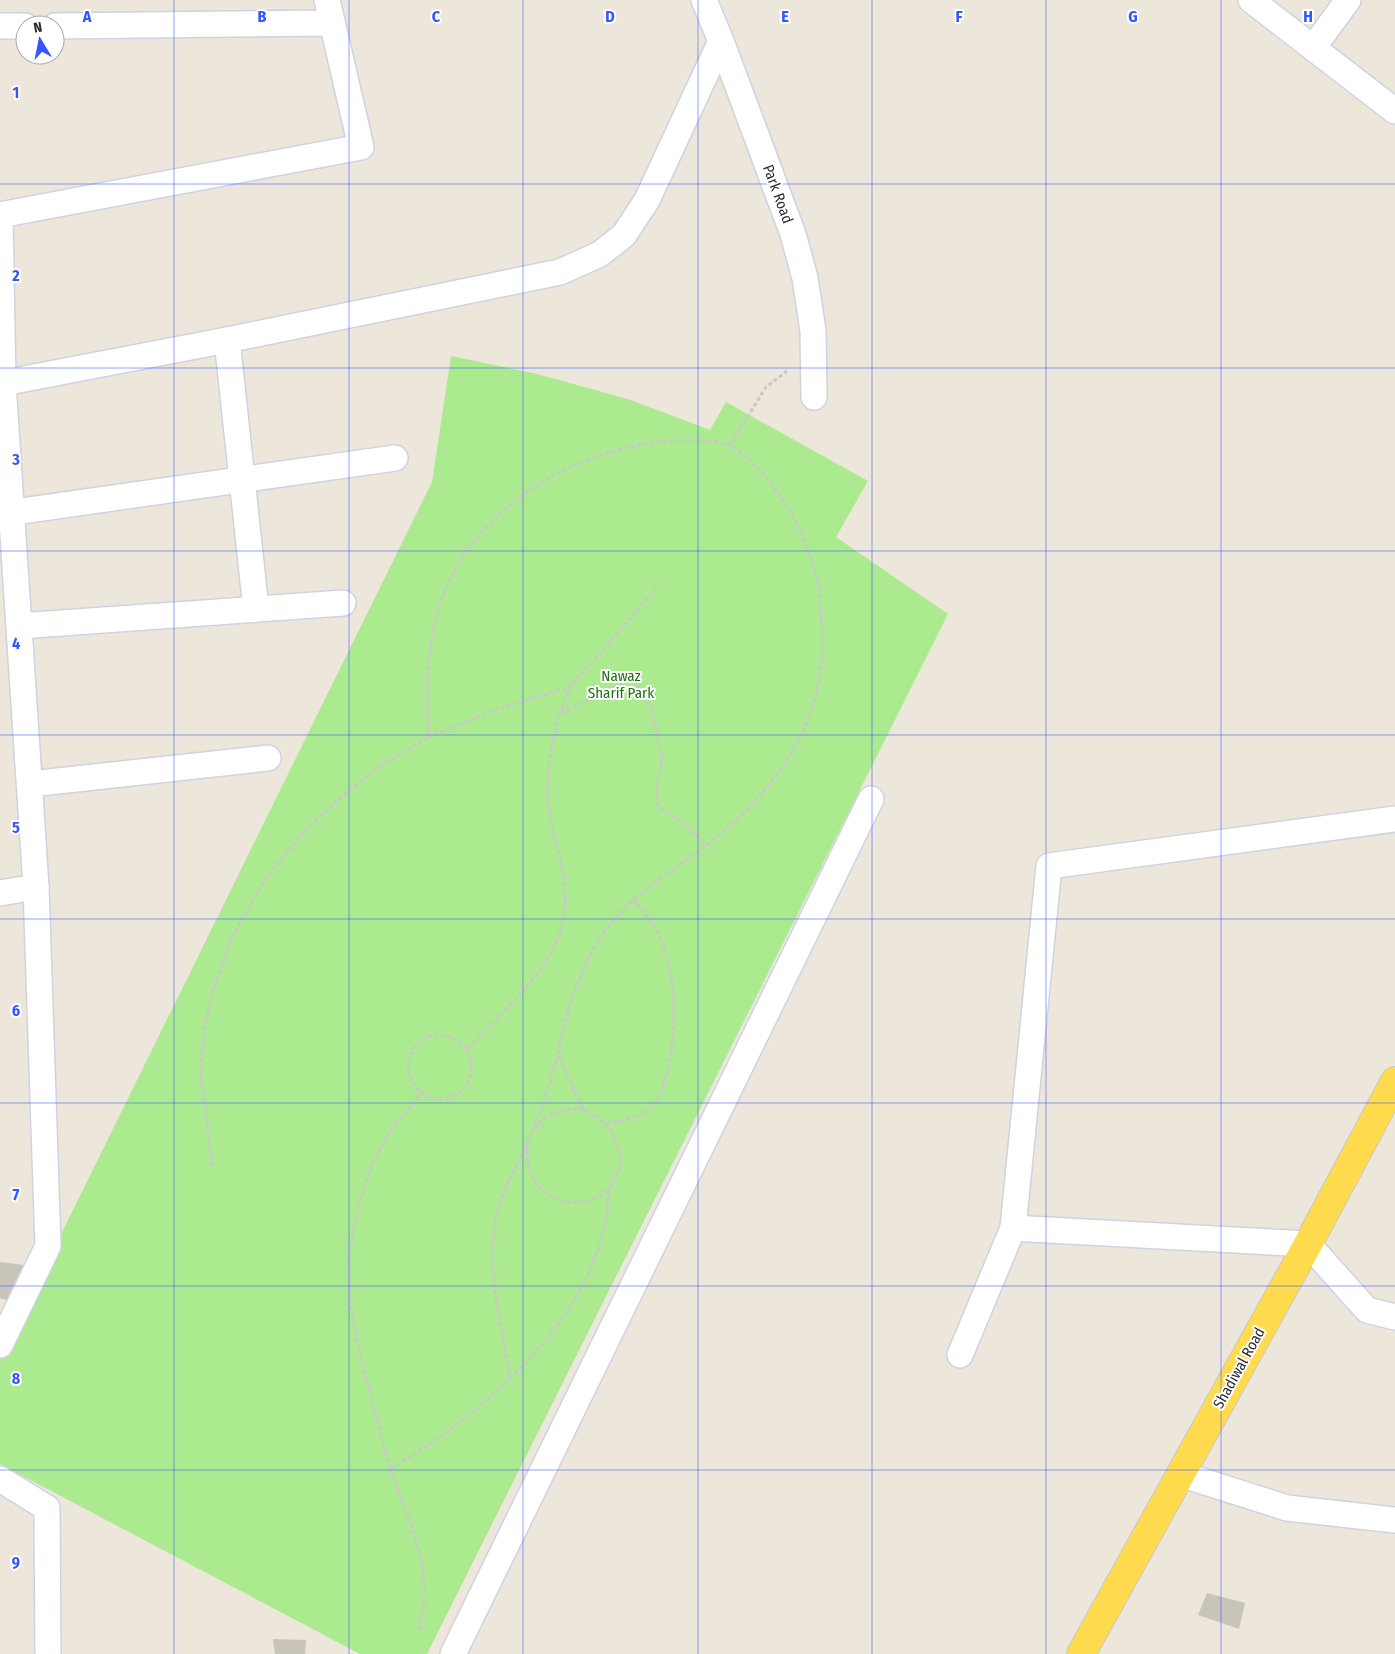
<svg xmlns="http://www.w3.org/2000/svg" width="1395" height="1654" font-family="'Fira Sans Condensed',sans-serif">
<rect width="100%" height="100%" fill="#ede6da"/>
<!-- green -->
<path fill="#acea90" d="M451,356L537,374L628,399L710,430L726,402L868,481L836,537L948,614L427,1654H360L0,1464V1358L432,482Z"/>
<!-- building -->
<g fill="#c8c4b9">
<path d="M0,1262L24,1265L13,1302L0,1298Z"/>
<path d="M1207,1593L1245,1603L1239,1629L1198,1615Z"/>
<path d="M273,1639L306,1640L305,1654H275Z"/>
</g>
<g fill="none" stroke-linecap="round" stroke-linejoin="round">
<defs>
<g id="minor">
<path d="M704,0L721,41L793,234L805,278L813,331L814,397"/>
<path d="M1251,0L1395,111"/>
<path d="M0,26H25"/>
<path d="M55,26L332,23"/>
<path d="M1313,48L1348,0"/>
<path d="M227,340L256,609"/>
<path d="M3,383L227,340L560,272L600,254L624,235L647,200L721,41"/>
<path d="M0,514L395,458"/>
<path d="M19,626L343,603"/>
<path d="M30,784L268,758"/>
<path d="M1395,819L1049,866L1013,1228L1308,1244L1367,1310L1395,1317"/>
<path d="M0,893L36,887"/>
<path d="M0,1345L48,1246L36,887L3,383L0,215L361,147L327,0"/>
<path d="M960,1355L1013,1228"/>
<path d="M1180,1474L1287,1508L1395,1520"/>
<path d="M0,1479L47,1508L48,1654"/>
<path d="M453,1654L871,799"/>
</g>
<path id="primary" d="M1081,1654L1308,1244L1395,1081"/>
</defs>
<!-- minor casing -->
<use href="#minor" stroke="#cfd2e4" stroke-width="28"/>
<!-- primary casing -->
<use href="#primary" stroke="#c8c8c8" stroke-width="30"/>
<!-- path -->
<g stroke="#c8c8c8" stroke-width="3" stroke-dasharray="4 2.5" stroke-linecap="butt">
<path d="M730,445L766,387L787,371"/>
<path d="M561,713L625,681L633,682L639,688L652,709L662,757L661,771L656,788L657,803L661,809L679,820L707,845"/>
<path d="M428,737L493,711L571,686"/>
<path d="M467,1049C488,1096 427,1118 410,1077C407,1069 408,1058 412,1051C427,1027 450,1032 467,1049C494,1021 540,979 555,945C580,890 553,853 548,800C546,768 555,715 571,687C578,675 590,665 599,655C618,632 638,609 658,586"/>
<path d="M607,1123C621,1121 638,1119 649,1109C662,1098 664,1084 668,1068C677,1024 677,979 660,937C654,923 642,911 633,899"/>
<path d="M535,1129C547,1112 564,1108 584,1109"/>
<path d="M528,1144C521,1180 554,1212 590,1200C598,1197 604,1193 610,1188"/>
<path d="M212,1166C210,1145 207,1124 205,1102C203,1093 201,1082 201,1072C205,947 274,844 374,771C391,759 410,748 428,737C426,673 426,614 462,558C507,490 589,447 670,441C686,440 718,439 731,446C752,456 778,492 790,511C803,534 816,568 820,594C821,605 821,617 822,629C828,719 775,792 706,846C676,869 642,888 616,917C591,945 576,982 566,1019C563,1029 559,1043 559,1053C559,1058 580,1105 584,1109C588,1113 594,1115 599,1118C609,1125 614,1136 618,1147C625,1168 615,1172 610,1189C607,1197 608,1207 607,1215C605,1229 600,1244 595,1258C568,1329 503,1391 442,1436C425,1448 407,1458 390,1469L360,1354L350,1302L349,1256L358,1206L373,1163L390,1131L421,1093"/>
<path d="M510,1377C501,1324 485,1267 497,1213C503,1187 518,1164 529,1140C541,1114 549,1084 558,1056"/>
<path d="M390,1469C406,1512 427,1555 424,1602C423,1612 421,1622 419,1632"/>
</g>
<!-- minor -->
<use href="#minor" stroke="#fff" stroke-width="25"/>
<!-- primary -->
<use href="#primary" stroke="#ffdb4d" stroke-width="28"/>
</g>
<!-- grid -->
<path fill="none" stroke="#3555ff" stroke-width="1" stroke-opacity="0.55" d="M174,0V1654M349,0V1654M523,0V1654M698,0V1654M872,0V1654M1046,0V1654M1221,0V1654M0,184H1395M0,368H1395M0,551H1395M0,735H1395M0,919H1395M0,1103H1395M0,1286H1395M0,1470H1395"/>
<g text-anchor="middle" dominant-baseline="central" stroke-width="4" stroke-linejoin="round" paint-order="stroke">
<!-- street labels -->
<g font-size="15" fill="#2a2a2a" stroke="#fff">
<text transform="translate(778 194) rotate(70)">Park Road</text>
<text transform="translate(1239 1368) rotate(-61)">Shadiwal Road</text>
</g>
<!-- park labels -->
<g font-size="15" fill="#236e12" stroke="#fff">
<text x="621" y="676">Nawaz<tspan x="621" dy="17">Sharif Park</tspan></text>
</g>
</g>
<g font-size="16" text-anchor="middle" font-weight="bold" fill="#3555ff" stroke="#fff" stroke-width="4" stroke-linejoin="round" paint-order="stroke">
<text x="87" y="22">A</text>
<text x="262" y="22">B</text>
<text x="436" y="22">C</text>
<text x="610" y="22">D</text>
<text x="785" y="22">E</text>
<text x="959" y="22">F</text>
<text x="1133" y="22">G</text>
<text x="1308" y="22">H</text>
<text x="16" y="98">1</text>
<text x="16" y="281">2</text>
<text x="16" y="465">3</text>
<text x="16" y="649">4</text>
<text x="16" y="833">5</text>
<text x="16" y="1016">6</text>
<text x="16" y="1200">7</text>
<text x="16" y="1384">8</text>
<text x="16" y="1568">9</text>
</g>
<!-- north arrow -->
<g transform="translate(40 40) rotate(350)"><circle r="24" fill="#ffffff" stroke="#aaaaaa"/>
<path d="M0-4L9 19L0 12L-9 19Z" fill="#3555ff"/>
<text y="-8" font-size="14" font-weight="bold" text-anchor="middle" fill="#2a2a2a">N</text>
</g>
</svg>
